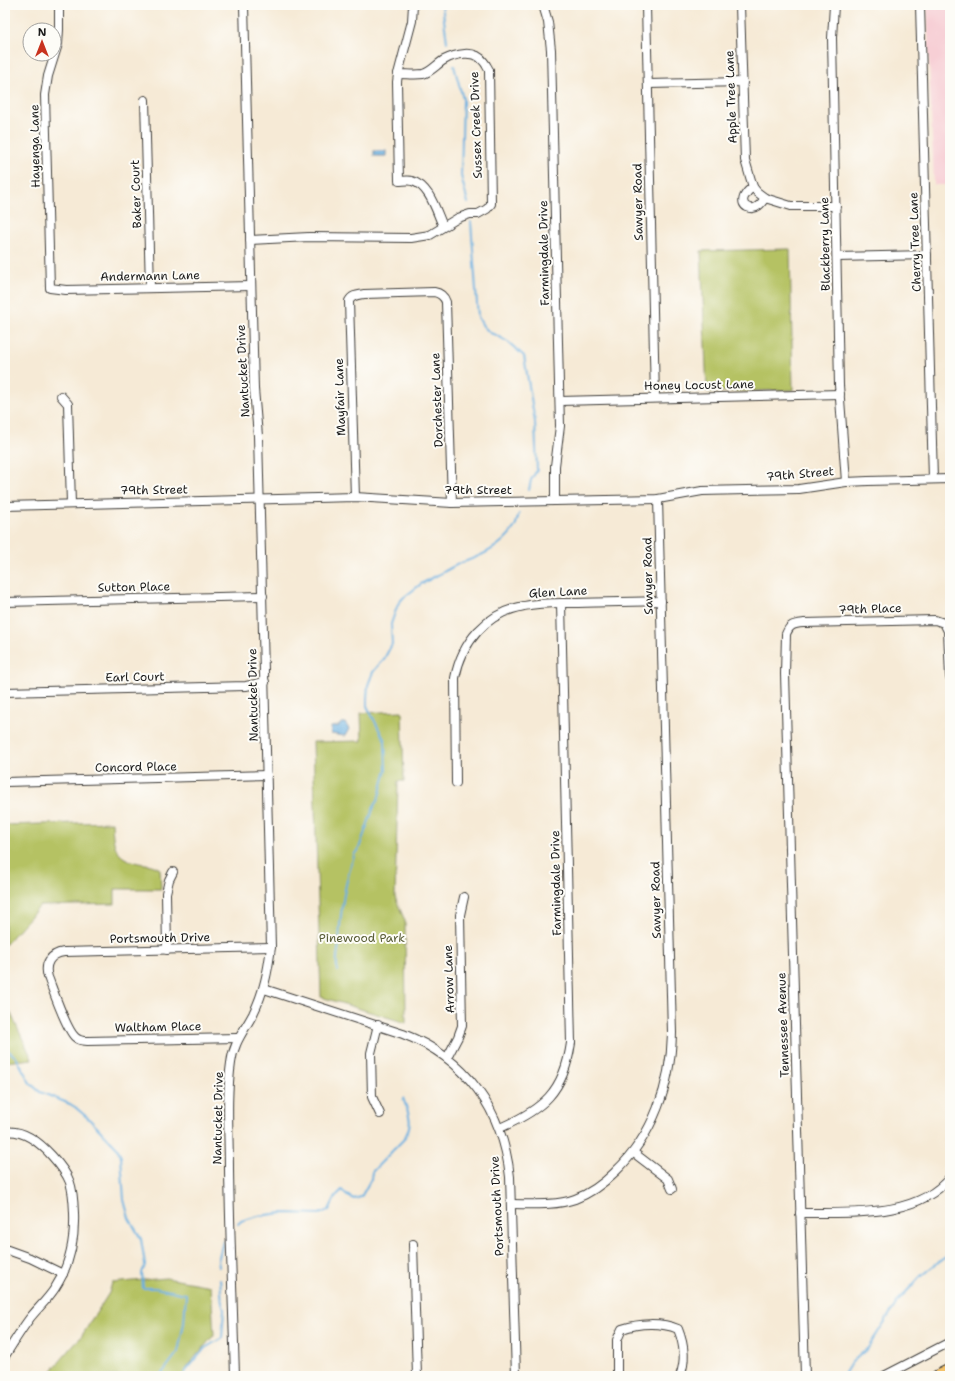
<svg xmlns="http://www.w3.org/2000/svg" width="955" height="1381" font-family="'Shantell Sans',sans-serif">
<rect width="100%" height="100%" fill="#fdfcf7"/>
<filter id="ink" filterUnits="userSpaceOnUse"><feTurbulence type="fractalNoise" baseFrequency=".025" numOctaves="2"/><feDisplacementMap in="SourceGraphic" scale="8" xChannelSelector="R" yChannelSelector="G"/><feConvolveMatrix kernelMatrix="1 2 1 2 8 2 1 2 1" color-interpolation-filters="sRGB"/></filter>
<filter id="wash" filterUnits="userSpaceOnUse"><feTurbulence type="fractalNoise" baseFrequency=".012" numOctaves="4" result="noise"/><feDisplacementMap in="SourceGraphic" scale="16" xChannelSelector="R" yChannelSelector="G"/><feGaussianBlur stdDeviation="0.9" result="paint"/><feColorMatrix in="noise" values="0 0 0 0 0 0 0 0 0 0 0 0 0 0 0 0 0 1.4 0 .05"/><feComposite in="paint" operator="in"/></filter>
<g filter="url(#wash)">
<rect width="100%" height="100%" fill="#f6ead6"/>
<!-- built -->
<path fill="#f7cfd5" d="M927,5H950V185H934Z"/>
<!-- green -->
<g fill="#b5c263" stroke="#686f40">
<path d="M790,249L793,390L707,392L701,251Z"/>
<path d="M402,711L404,781H398L395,897L405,921L406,1023L321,997L313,742L362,741L361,713Z"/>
<path d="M112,822C113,841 113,857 135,862C145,865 151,863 160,869L161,889H115V904L40,906L5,945V825Z"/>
<path d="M5,1001L32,1059L5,1062Z"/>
<path d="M166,1278L211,1286L214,1335L190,1363L183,1376H47L81,1337L109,1293L112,1283Z"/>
</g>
<!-- water -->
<g fill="#6ab0e1" stroke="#43667e">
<rect x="374" y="151" width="12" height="5"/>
<path d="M341,723H345L349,729L345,736L331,734V727L339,726Z"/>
</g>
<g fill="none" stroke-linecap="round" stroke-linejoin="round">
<!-- stream -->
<g stroke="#6ab0e1" stroke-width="2">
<path d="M442,5L447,42"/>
<path d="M454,66L463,99L461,176L468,203"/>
<path d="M471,222L478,317L483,326L490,333L496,335L508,342L524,356L535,422L537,470L531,480L529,490"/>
<path d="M338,971C337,967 336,962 337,958C337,953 339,948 339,943C340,911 344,884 355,853L358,851L375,804L378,800L386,770L385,741L367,706V698L368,685L373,672L384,659L392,644L391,624L398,604L403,598L421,584L458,564C479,557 501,548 514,528C517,524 517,518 519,514"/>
<path d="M5,1048L16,1057L30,1083L40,1092L70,1104L75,1107L89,1119L117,1148L121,1157L124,1200L129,1218L141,1239L145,1265L142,1273L143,1288H155L186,1294L184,1323L178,1352L160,1376"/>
<path d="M238,1224L241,1221L258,1216L282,1213L319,1214L329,1210L336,1196L342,1190L346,1195L354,1199L361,1197L371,1179L372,1172L404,1139C414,1122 409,1115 403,1098"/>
<path d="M219,1267L218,1261L223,1241"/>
<path d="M183,1376L186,1371L205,1348L222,1338L224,1309L222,1303L220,1279"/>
<path d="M843,1376L851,1363L868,1348L898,1301L906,1292L922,1275L937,1263L950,1254"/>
</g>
</g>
</g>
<g filter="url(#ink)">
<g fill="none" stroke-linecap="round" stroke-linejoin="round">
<defs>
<g id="minor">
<path d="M59,5V30L58,44L48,76L45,95L50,288L66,290L251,286"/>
<path d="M543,5L548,22L551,50L560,426L555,466V501"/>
<path d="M646,5L655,398"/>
<path d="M740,5L745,160L753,187L757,192L765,198L791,206H836"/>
<path d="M834,5L832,38L839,385L846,482"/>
<path d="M920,5L933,479"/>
<path d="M398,74L397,82L399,181C403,181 408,180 412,181C430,186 436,211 443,226"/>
<path d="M648,84L743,82"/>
<path d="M145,100L150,288"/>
<path d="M753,187C750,189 746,193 744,197C740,207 752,211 758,206C761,204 763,201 765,198"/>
<path d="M250,240L309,237L411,238L430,235L458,218L470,214H478L487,209L491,204L489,70C487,67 486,64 484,62C475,49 455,54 444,60C437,64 431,72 423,74C416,75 406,74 398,74L412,21L413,5"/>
<path d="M837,257L927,255"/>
<path d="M61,396L68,404L71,504"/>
<path d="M560,401L840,394"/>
<path d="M355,497L349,301C352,295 358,295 364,294L434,292C440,293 444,296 446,302L452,503"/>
<path d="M5,506L355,497L452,503L658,499L702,491L799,489L846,482L868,481L950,479"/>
<path d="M5,602L263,596"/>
<path d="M5,692L246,686L265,682"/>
<path d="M5,782L267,775"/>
<path d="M456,783L455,678C462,642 486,613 524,606C541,602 560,603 578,603C606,602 633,602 661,601"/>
<path d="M167,950L166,893L169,880L173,872"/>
<path d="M264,989L403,1034C466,1058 503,1110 510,1177L516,1376"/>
<path d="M378,1025L371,1053L372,1097L380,1114"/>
<path d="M238,1038L87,1041C82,1041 78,1040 75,1037C66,1029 53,990 48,977C44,964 50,954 64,952L271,947"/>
<path d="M447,1058L458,1037L462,1026L460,915L464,897"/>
<path d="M500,1128C543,1109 564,1092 571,1043L561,603"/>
<path d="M5,1132C23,1129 41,1144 52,1156C71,1177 73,1185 74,1213C75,1239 70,1265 55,1288C48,1299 38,1308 30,1318C21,1330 13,1343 5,1356"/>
<path d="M634,1153L668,1179L672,1189"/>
<path d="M511,1204C532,1204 555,1206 575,1199C591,1193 603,1184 615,1172C653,1136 671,1085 672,1033L658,499"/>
<path d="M800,1213C848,1212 917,1219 950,1177"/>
<path d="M413,1244L417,1376"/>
<path d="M5,1249L30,1258L63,1274"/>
<path d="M235,1376C233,1307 230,1238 229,1170C229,1134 226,1098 231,1063C233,1044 244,1031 253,1014C264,992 268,971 271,947L258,436L254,389L244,5"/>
<path d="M617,1376V1340L622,1329C639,1323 661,1322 678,1329C684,1344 686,1361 680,1376"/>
<path d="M805,1376L785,674L786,634C790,624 794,624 804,623L935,620L944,623L948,631L950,677"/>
<path d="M884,1376L950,1342"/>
</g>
<path id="highway" d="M938,1376L950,1370"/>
</defs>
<!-- minor casing -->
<use href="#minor" stroke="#3d3b38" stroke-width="10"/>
<!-- highway casing -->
<use href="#highway" stroke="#3d3b38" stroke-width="14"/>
<!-- minor -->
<use href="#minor" stroke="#fff" stroke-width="8"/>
<!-- highway -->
<use href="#highway" stroke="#f4c26a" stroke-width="12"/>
</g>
</g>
<g text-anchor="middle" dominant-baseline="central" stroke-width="4" stroke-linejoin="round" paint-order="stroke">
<!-- street labels -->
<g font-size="12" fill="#1c1c1c" stroke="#fdfcf7">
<text transform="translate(731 97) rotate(-92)">Apple Tree Lane</text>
<text transform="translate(476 125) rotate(-92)">Sussex Creek Drive</text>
<text transform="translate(35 146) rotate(-91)">Hayenga Lane</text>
<text transform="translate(136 194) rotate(-92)">Baker Court</text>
<text transform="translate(638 202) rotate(-91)">Sawyer Road</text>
<text transform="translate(915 242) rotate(-92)">Cherry Tree Lane</text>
<text transform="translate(825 244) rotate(-91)">Blackberry Lane</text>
<text transform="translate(544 253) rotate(-91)">Farmingdale Drive</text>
<text transform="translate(150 276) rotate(-1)">Andermann Lane</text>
<text transform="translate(243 371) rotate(-93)">Nantucket Drive</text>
<text transform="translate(699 385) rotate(-1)">Honey Locust Lane</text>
<text transform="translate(340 397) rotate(-92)">Mayfair Lane</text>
<text transform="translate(437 400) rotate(-92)">Dorchester Lane</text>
<text transform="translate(800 474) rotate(-5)">79th Street</text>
<text transform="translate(154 490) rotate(-1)">79th Street</text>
<text x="478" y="490">79th Street</text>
<text transform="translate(648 576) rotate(-91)">Sawyer Road</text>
<text transform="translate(134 587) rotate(-1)">Sutton Place</text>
<text transform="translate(558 592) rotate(-3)">Glen Lane</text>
<text transform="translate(870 609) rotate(-2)">79th Place</text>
<text transform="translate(135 677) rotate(-1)">Earl Court</text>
<text transform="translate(253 695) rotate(-91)">Nantucket Drive</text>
<text transform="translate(136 767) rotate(-1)">Concord Place</text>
<text transform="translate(556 883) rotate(-91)">Farmingdale Drive</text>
<text transform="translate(656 900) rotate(-91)">Sawyer Road</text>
<text transform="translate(160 938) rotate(-1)">Portsmouth Drive</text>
<text transform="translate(449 979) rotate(-92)">Arrow Lane</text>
<text transform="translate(783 1025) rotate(-92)">Tennessee Avenue</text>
<text transform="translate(158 1027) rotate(-1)">Waltham Place</text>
<text transform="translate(218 1118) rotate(-89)">Nantucket Drive</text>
<text transform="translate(497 1206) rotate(-93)">Portsmouth Drive</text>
</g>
<!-- park labels -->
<g font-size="12" fill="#595e38" stroke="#fdfcf7">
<text x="362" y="938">Pinewood Park</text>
</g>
</g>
<!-- margin -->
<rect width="955" height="1381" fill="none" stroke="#fdfcf7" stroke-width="20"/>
<!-- north arrow -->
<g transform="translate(42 42)"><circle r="19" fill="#fdfcf7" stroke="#a3a29f"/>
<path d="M0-3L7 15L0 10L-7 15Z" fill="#c8321e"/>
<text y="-6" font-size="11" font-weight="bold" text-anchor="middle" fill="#1c1c1c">N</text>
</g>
</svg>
